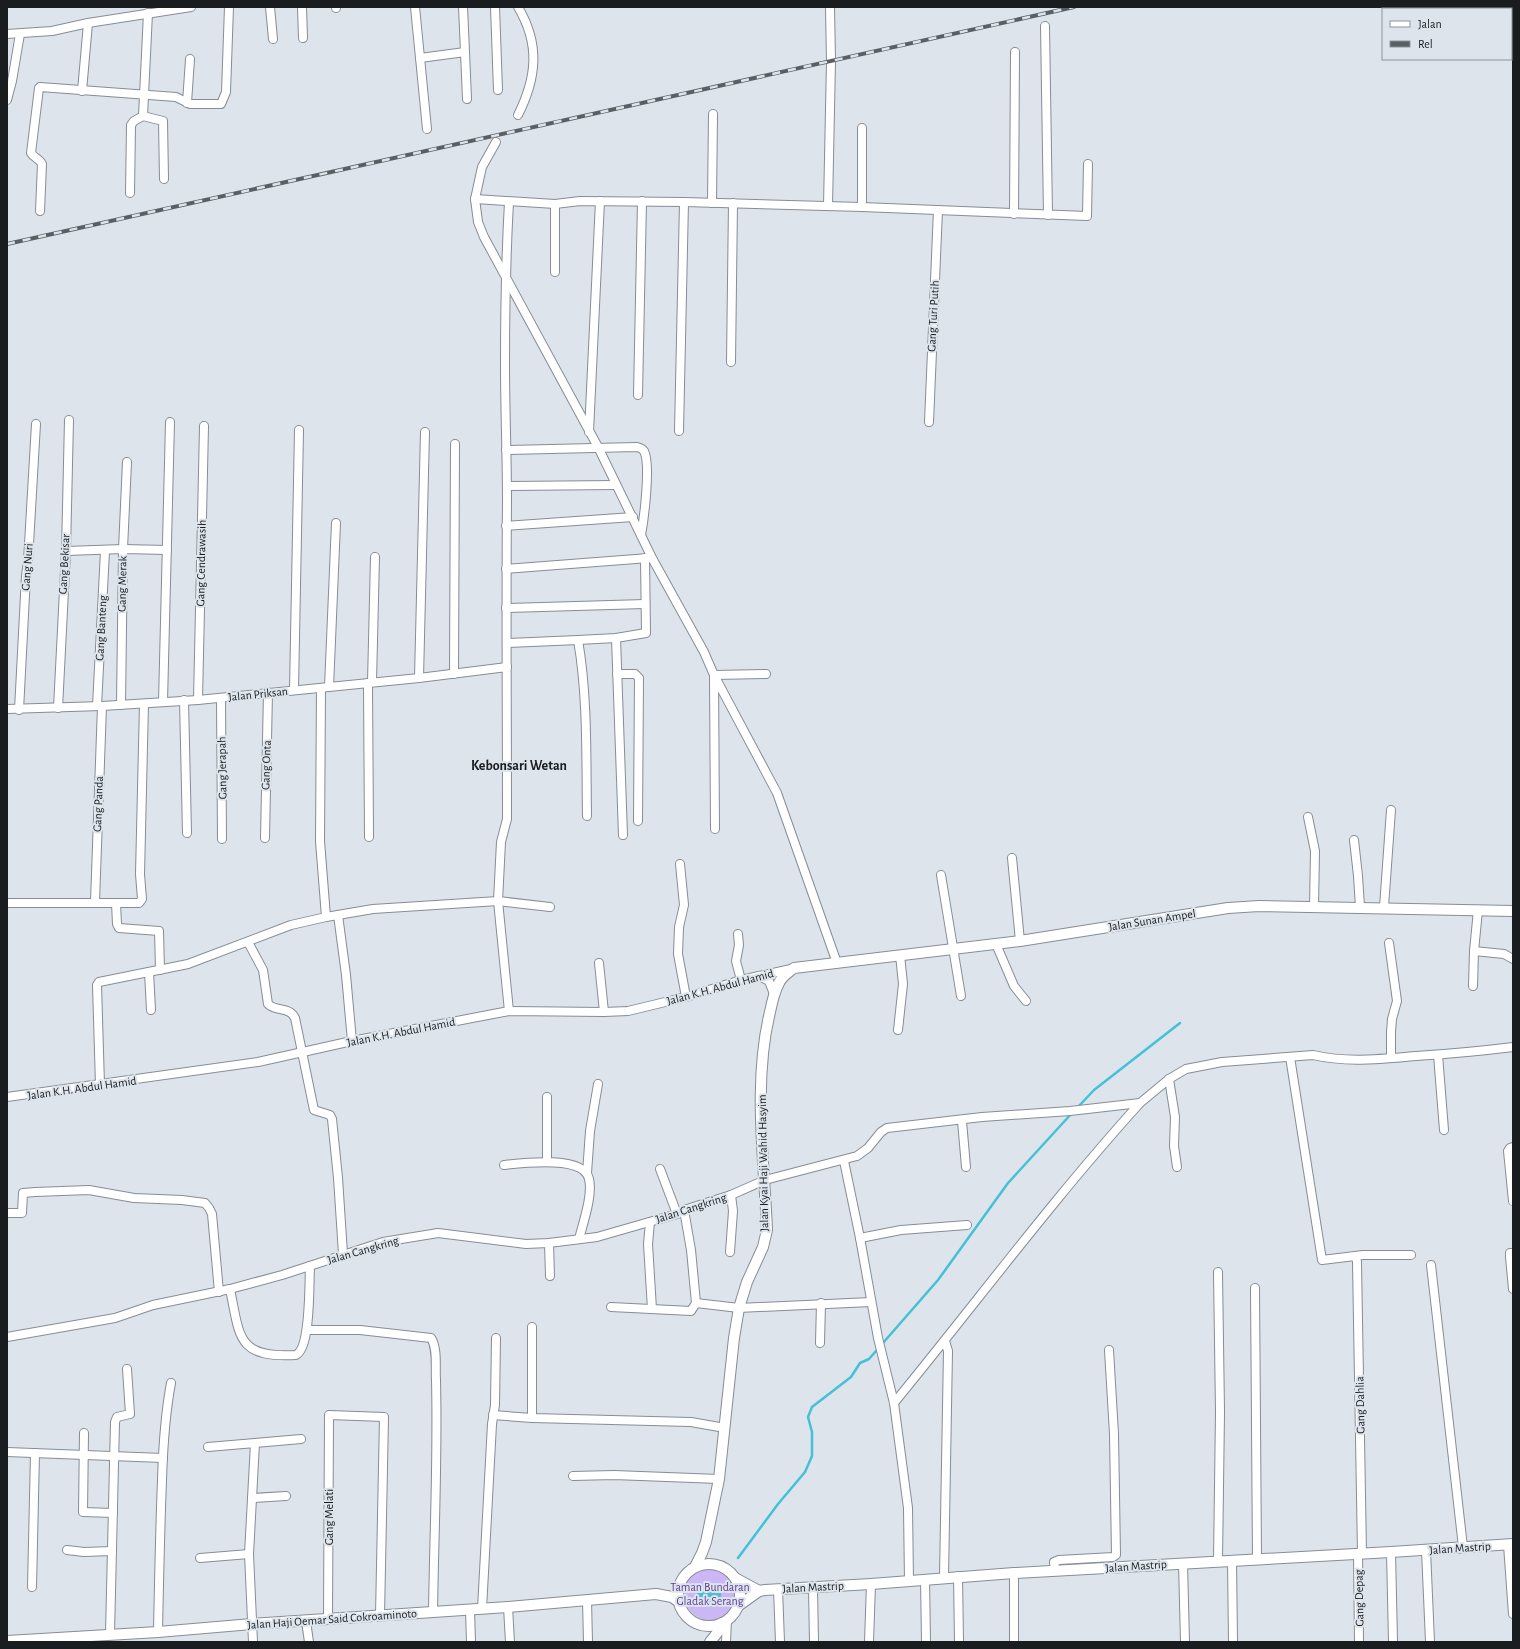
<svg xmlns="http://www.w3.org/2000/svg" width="1520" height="1649" font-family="'Alegreya Sans',sans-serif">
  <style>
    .green { fill: #cbb6f6 }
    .water { fill: #44c1d5 }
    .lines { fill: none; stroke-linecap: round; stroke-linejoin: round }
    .stream { stroke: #44c1d5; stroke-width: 2.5 }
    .minor-casing { stroke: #878d95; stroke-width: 10 }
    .major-casing { stroke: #878d95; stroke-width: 12 }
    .minor { stroke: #fff; stroke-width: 8 }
    .major { stroke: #fff; stroke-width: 10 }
    .rail-casing { stroke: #5a5f63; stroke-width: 4 }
    .rail { stroke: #dde4ec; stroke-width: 2.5; stroke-dasharray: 8; stroke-linecap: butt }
    .labels { text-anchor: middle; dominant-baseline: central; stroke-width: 4; stroke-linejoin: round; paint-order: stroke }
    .street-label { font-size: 12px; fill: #1a1d20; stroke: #dde4ec }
    .park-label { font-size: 12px; fill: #623e97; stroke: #dde4ec }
    .quarter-label { font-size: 14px; font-weight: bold; fill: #1a1d20; stroke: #dde4ec }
  </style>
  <rect width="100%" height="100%" fill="#dde4ec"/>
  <circle class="green" cx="710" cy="1594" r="26"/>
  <circle class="water" cx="709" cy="1595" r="12"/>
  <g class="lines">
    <g class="stream">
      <path d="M1077 1108 1094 1090 1180 1023"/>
      <path d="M738 1558 778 1504 805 1472 812 1456V1432L808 1417 812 1407 851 1377 860 1363 869 1359 938 1280 1008 1183 1072 1113"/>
    </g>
    <g class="minor-casing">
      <g id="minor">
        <path d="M270 7 273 39"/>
        <path d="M302 7 303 38"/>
        <path d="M415 7 427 129"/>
        <path d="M495 7 498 90"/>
        <path d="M336 8V7"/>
        <path d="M1045 26 1048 215"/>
        <path d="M7 34 52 31 88 23 191 7"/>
        <path d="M465 52 467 99"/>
        <path d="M420 58 465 52 463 7"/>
        <path d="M82 91 88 23"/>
        <path d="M7 100 12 81 20 34"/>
        <path d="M187 103 190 59"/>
        <path d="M518 115C537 77 540 44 518 7"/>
        <path d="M143 116 148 13"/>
        <path d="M496 142 482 167 475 199 478 222 484 237 598 447 652 558 704 652 714 675 777 793 837 963"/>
        <path d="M130 193 131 125 134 121 143 116 163 121 164 179"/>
        <path d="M475 199 555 204 580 201 684 202 862 207 1087 216 1088 164"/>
        <path d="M712 203 713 114"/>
        <path d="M828 206 831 61 830 7"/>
        <path d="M862 207V128"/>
        <path d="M40 211 42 164C40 159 34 158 31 153L39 88 40 87 176 97 190 104H221L226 92 229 7"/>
        <path d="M1014 214 1015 52"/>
        <path d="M555 272V204"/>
        <path d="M731 362 733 203"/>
        <path d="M638 395 642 201"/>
        <path d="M929 422 938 210"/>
        <path d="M679 431 684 202"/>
        <path d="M589 432 600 201"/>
        <path d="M506 450 637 447C640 448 642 448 644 451 651 464 644 519 641 535"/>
        <path d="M507 486 616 485"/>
        <path d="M506 526 633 517"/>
        <path d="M66 551 123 549 167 550"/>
        <path d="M506 569 649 558"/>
        <path d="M506 608 645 604"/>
        <path d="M616 638 623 835"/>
        <path d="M578 640C588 698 586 758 587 816"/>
        <path d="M507 643 578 640 616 638 646 633 645 558"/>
        <path d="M454 674 455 444"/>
        <path d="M617 674H635L639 678 638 821"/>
        <path d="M419 678 425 432"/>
        <path d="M372 682 375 557"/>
        <path d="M368 683 369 837"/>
        <path d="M329 687 336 523"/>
        <path d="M321 688 320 841 326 917"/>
        <path d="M294 690 299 430"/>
        <path d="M221 698 222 839"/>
        <path d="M184 700 187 833"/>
        <path d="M198 700 204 426"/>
        <path d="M163 702 170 422"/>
        <path d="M121 705 123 549 127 462"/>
        <path d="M97 706 105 551"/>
        <path d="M58 708 66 551 69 420"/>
        <path d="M7 709 102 706 198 700 419 678 507 667"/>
        <path d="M19 710 26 576 28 561 36 424"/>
        <path d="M1308 817 1315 851 1314 907"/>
        <path d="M715 829 714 675 766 674"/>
        <path d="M265 838 268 692"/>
        <path d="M1354 840 1358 876 1360 907"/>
        <path d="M1012 858 1020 941"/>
        <path d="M680 864 684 905 679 927 678 954 686 997"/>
        <path d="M941 875 961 996"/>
        <path d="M95 902 102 706"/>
        <path d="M7 903H116L117 924 119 928 159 931 160 970"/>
        <path d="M116 903H139L142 899 140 874 144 704"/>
        <path d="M1384 907 1391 810"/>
        <path d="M1478 910 1474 951 1504 954 1513 959"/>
        <path d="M338 915 346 975 352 1041"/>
        <path d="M738 934 739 945 736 961 741 980"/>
        <path d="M248 942 263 970 268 1004C276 1012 289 1006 295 1018L314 1110 330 1115 332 1119 338 1178 343 1254"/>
        <path d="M1389 943 1397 1001 1392 1019 1391 1032V1058"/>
        <path d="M996 944 1014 986 1026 1001"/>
        <path d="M599 963 604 1012"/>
        <path d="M149 972 151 1010"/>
        <path d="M759 976 769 981 774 994"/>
        <path d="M1473 986 1474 951"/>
        <path d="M509 1011 498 901 501 842 507 819C507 714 506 608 507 503 507 456 505 410 505 363 505 310 506 256 509 202"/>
        <path d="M898 1030 903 984 900 955"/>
        <path d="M1438 1055 1444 1130"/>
        <path d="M1290 1057 1322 1260 1363 1255H1411"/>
        <path d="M1169 1079 1175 1117 1174 1146 1177 1167"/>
        <path d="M100 1085 97 985 99 982 188 964 291 925 326 917 373 909 498 901 550 907"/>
        <path d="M7 1097 258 1062 352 1041 509 1011 604 1012 628 1011 686 997 741 980 791 969"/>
        <path d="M962 1121 966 1167"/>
        <path d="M1513 1147 1510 1148 1508 1151 1513 1201"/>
        <path d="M547 1161V1097"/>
        <path d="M844 1161 860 1238 878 1338 894 1403 908 1508 909 1581"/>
        <path d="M504 1165C522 1163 584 1155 589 1179 593 1195 583 1223 579 1239"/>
        <path d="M660 1169 677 1214"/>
        <path d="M587 1173 590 1131 598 1084"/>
        <path d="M684 1210 691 1250 696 1303 739 1308 871 1302"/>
        <path d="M7 1213H22L23 1193 35 1192 89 1190 134 1198 182 1200 205 1203 209 1208 212 1214 219 1292"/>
        <path d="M650 1222 648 1244 652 1309"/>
        <path d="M860 1238 901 1230 967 1225"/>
        <path d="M549 1243 550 1276"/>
        <path d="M730 1252 733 1211 731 1195"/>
        <path d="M1513 1253H1510V1257L1513 1289"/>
        <path d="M1356 1257 1357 1262 1362 1554"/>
        <path d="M1431 1265 1463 1547"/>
        <path d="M1255 1288 1257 1558"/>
        <path d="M230 1289C240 1338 237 1358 296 1355 311 1348 309 1283 310 1266"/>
        <path d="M611 1307 691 1311 696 1303"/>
        <path d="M307 1330H360L431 1338C438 1349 435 1368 436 1380 438 1458 434 1535 433 1613"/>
        <path d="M7 1337 115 1318 153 1305 230 1289 282 1275 383 1242 438 1233 526 1244 549 1243 597 1237 677 1214 684 1210 731 1195 765 1180 857 1156 868 1148 881 1132 887 1128 982 1117 1070 1111 1140 1103 1169 1079 1186 1069 1222 1062 1313 1055C1347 1063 1381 1059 1416 1056 1448 1054 1481 1051 1513 1047"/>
        <path d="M820 1343 821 1303"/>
        <path d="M894 1403C976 1303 1053 1199 1140 1103"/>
        <path d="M493 1415 532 1418 691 1422 725 1428"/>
        <path d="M532 1418V1327"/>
        <path d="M84 1433 83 1512 113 1513"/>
        <path d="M255 1443 301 1439"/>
        <path d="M208 1447 255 1443 249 1554 253 1642"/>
        <path d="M7 1452 163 1458"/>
        <path d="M573 1476 614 1475 719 1479"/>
        <path d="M252 1498 286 1496"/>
        <path d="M1508 1545 1513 1614"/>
        <path d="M67 1550 84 1552 112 1551"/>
        <path d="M1426 1550 1430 1642"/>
        <path d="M1391 1552 1393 1642"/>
        <path d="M1358 1554 1359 1642"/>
        <path d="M200 1558 249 1554"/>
        <path d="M1232 1560 1233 1642"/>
        <path d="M1218 1561 1220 1412 1218 1272"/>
        <path d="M1183 1563 1185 1642"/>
        <path d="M1055 1571 1054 1562 1059 1560 1113 1557 1116 1555 1114 1434 1109 1350"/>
        <path d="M1014 1573V1642"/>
        <path d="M958 1576 959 1642"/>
        <path d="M944 1577 948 1351 945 1341"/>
        <path d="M925 1579 926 1642"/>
        <path d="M32 1587 35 1453"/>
        <path d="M813 1588 814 1642"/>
        <path d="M778 1589 780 1642"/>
        <path d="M587 1600 588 1642"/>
        <path d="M508 1607 510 1642"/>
        <path d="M482 1609 492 1424 495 1405 496 1338"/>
        <path d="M470 1610 471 1642"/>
        <path d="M328 1620 329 1415 384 1417 380 1616"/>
        <path d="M306 1621 309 1642"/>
        <path d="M158 1632C159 1581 160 1530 162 1480 163 1447 165 1415 171 1383"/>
        <path d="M110 1634 115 1422 117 1417 130 1414 127 1369"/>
        <path d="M726 1642 727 1620"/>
        <path d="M869 1642 871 1584"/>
      </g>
    </g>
    <g class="major-casing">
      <g id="major">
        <circle cx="709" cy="1595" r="31"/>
        <path d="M695 1567 702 1553 706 1542 719 1479 734 1338 739 1308 747 1282 763 1247 767 1230C764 1159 753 1081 770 1012 772 1002 774 992 779 983 782 976 788 973 794 968L1020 941 1228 908 1259 906 1513 911"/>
        <path d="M735 1578 759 1591"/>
        <path d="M738 1606 759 1591 765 1590 871 1584 1014 1573 1391 1552 1513 1544"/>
        <path d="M7 1641 158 1632 252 1624 508 1607 656 1594 672 1597 679 1602"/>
        <path d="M710 1642 721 1628 722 1623"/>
      </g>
    </g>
    <use href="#minor" class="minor"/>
    <use href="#major" class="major"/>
    <g class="rail-casing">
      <path id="rail" d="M7 244 1074 7"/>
    </g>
    <use href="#rail" class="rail"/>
  </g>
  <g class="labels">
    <g class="street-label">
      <text transform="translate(933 316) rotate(-87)">Gang Turi Putih</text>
      <text transform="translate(201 563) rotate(-89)">Gang Cendrawasih</text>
      <text transform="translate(64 564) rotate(-87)">Gang Bekisar</text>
      <text transform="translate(27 567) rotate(-86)">Gang Nuri</text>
      <text transform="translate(122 584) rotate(-89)">Gang Merak</text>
      <text transform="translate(101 628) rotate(-87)">Gang Banteng</text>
      <text transform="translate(258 694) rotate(-6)">Jalan Priksan</text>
      <text transform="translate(266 765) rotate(-88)">Gang Onta</text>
      <text transform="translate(222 768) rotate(-91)">Gang Jerapah</text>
      <text transform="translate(98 804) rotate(-88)">Gang Panda</text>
      <text transform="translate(1152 920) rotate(-9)">Jalan Sunan Ampel</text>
      <text transform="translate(720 987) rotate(-15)">Jalan K.H. Abdul Hamid</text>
      <text transform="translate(401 1032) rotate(-11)">Jalan K.H. Abdul Hamid</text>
      <text transform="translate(82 1088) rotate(-8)">Jalan K.H. Abdul Hamid</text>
      <text transform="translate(763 1163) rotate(-91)">Jalan Kyai Haji Wahid Hasyim</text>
      <text transform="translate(691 1208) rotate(-18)">Jalan Cangkring</text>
      <text transform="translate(363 1250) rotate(-16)">Jalan Cangkring</text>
      <text transform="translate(1360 1405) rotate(-91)">Gang Dahlia</text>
      <text transform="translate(329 1517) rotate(-90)">Gang Melati</text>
      <text transform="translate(1460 1548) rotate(-4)">Jalan Mastrip</text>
      <text transform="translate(1136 1566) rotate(-4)">Jalan Mastrip</text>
      <text transform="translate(813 1587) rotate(-3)">Jalan Mastrip</text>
      <text transform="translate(1359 1598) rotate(-91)">Gang Depag</text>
      <text transform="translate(332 1619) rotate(-4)">Jalan Haji Oemar Said Cokroaminoto</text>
    </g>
    <g class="park-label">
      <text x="710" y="1587">Taman Bundaran<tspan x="710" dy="14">Gladak Serang</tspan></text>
    </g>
    <g class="quarter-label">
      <text x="519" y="766">Kebonsari Wetan</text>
    </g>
  </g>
  <rect width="1520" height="1649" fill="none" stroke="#1a1d20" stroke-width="16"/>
  <rect x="1382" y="8" width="130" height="52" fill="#dde4ec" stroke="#8f949a"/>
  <rect x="1390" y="21" width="20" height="6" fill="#ffffff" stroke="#8f949a"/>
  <text x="1418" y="28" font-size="12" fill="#1a1d20">Jalan</text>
  <rect x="1390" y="41" width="20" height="6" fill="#5a5f63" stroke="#8f949a"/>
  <text x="1418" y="48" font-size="12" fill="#1a1d20">Rel</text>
</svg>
